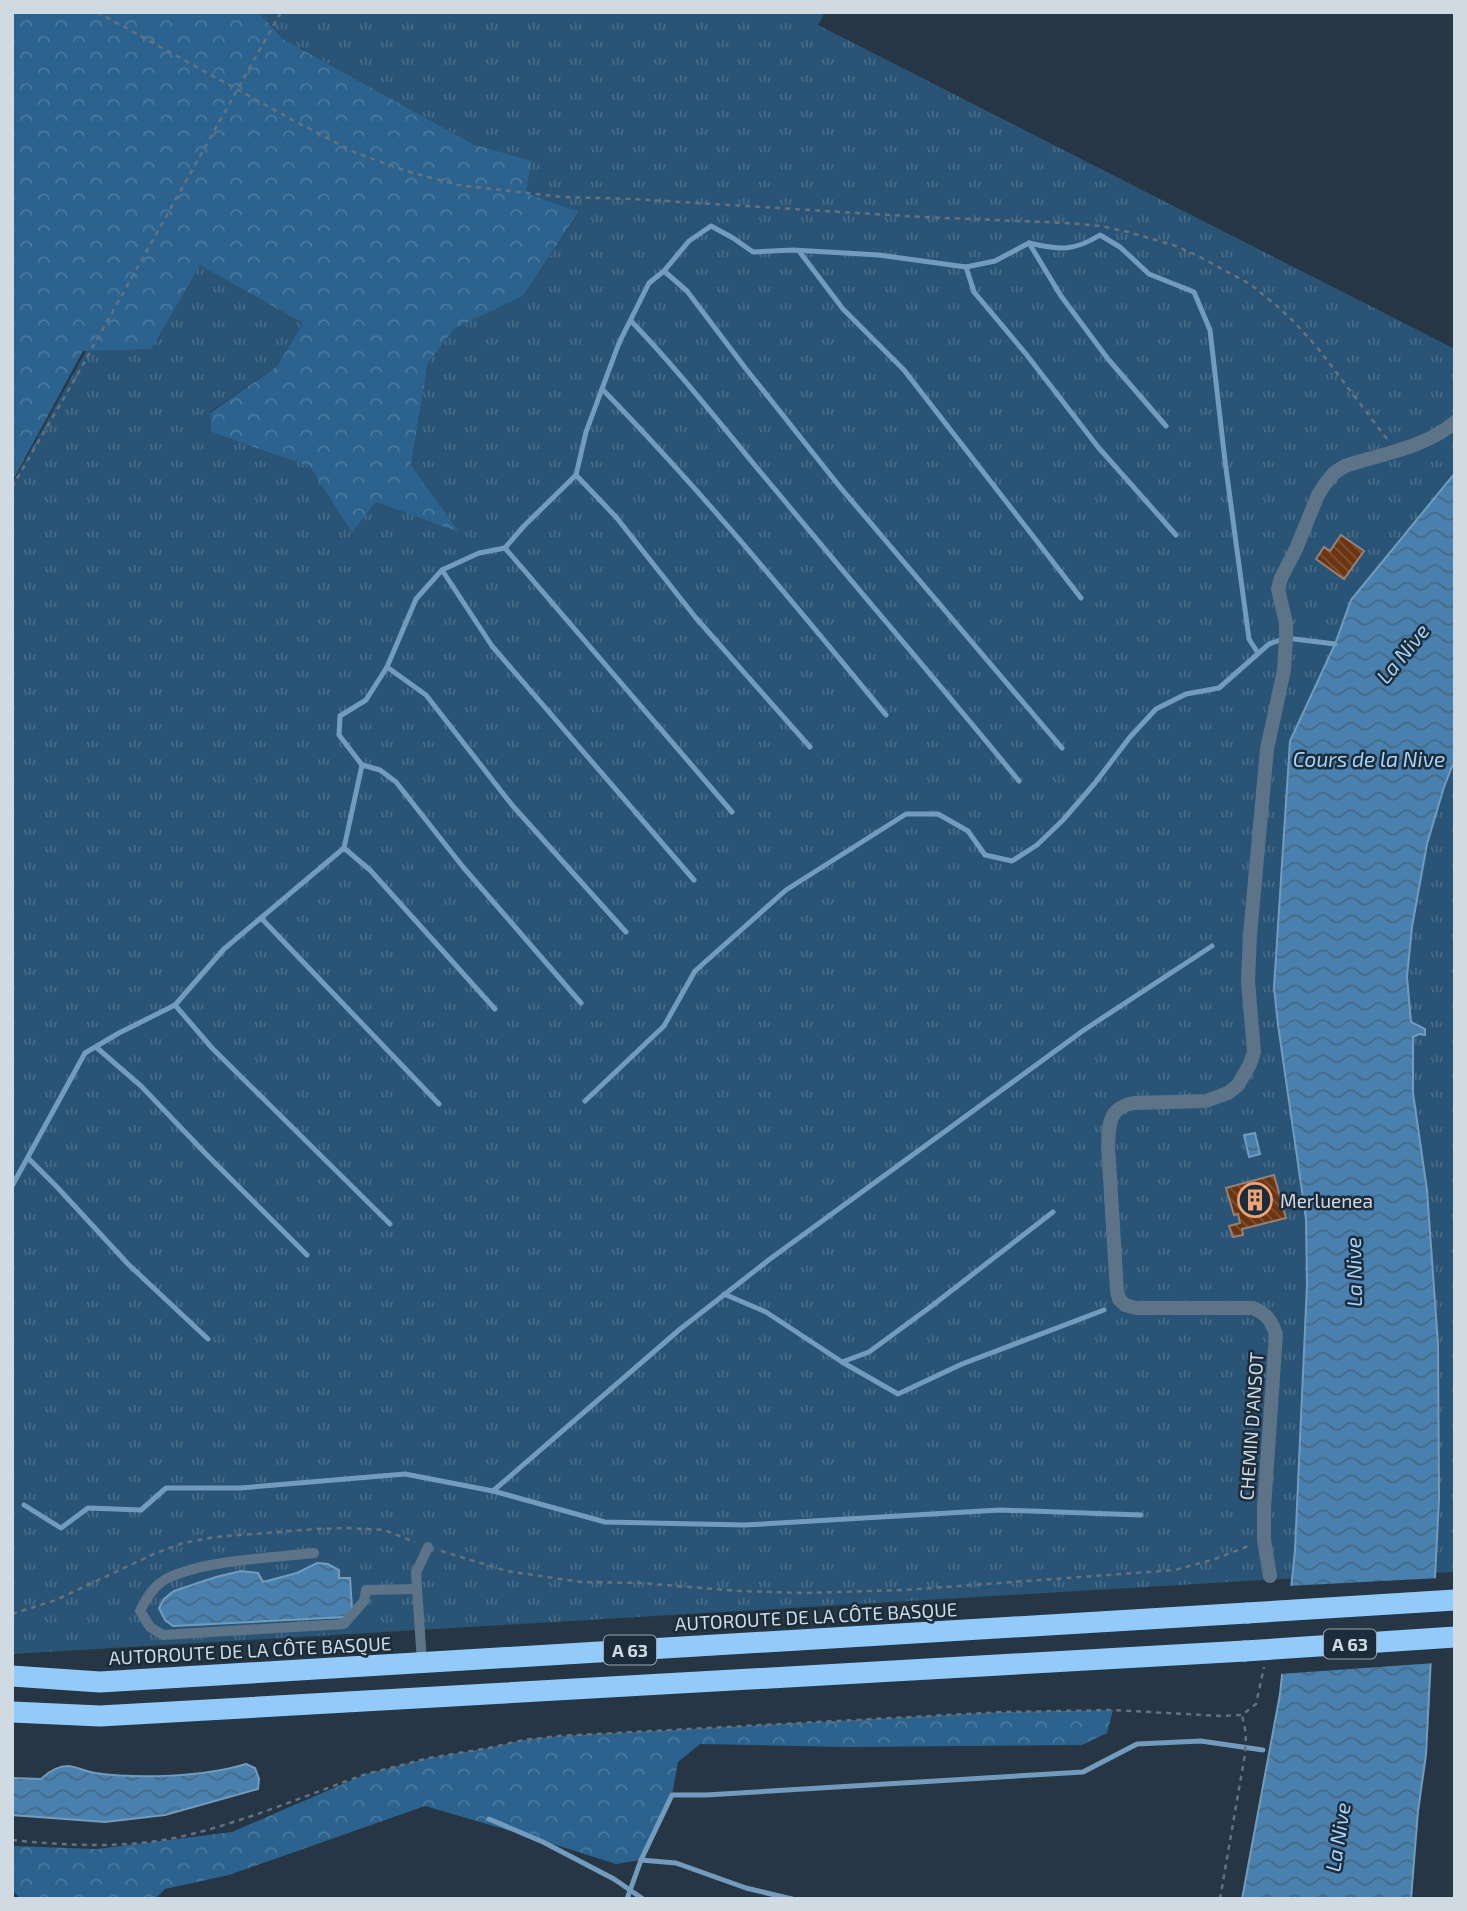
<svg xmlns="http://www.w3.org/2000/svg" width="1467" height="1911" font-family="'Exo 2',sans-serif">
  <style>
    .grass { fill: url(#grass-tufts) }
    .forest { fill: url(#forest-crowns) }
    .water { fill: url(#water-waves); stroke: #729bbd; stroke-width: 2 }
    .pier { fill: #263644 }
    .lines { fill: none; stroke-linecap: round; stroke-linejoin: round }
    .stream { stroke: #729bbd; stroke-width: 5 }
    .building { fill: url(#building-back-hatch); stroke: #978074; stroke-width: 2 }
    .path { stroke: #64717e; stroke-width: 2.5; stroke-dasharray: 5 5; stroke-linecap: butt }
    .lane { stroke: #5d7488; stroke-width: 10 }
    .street { stroke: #5d7488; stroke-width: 14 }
    .highway { stroke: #92cbfb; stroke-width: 21 }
    .highway-bridge { stroke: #92cbfb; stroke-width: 21 }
    .labels { text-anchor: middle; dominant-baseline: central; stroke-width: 5; stroke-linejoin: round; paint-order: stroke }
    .shield { fill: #1c2c3a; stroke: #9aa6b0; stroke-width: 2 }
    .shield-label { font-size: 18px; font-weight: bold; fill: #d0dae3 }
    .poi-label { font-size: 19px; fill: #d0dae3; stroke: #1c2c3a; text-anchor: start }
    .street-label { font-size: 19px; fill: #d0dae3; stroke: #1c2c3a }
    .water-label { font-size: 21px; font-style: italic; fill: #a6d3fa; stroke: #1c2c3a }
  </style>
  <defs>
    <pattern id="grass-tufts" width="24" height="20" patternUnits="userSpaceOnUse" patternTransform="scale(1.75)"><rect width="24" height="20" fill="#2a5475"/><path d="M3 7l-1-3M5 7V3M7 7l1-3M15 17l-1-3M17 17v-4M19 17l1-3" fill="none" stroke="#486c88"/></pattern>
    <pattern id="forest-crowns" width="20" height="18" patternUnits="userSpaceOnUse" patternTransform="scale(1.75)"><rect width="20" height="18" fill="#2c638e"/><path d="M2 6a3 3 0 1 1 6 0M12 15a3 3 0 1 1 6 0" fill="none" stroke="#4a799e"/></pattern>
    <pattern id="water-waves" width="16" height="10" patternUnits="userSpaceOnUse" patternTransform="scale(1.75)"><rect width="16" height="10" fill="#4980ad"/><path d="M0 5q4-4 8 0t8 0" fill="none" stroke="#456a88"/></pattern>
    <pattern id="building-back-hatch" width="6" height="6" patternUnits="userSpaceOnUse" patternTransform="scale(1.75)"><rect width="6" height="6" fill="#6c3512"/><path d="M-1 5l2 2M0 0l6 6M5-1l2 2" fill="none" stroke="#805234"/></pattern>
  </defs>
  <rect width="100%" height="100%" fill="#263644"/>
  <path class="grass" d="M258 12H825L818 25 1455 349V1572L1299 1578 12 1654V484L151 234 303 323 277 366 210 412 211 432 310 467 352 533 376 502 458 531 411 465 428 363 454 329 523 296 579 213 526 193 530 161 473 144 283 39Z"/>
  <g class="forest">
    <path d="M12 12H258L283 39 473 144 531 161 526 193 579 212 523 296 454 329 428 363 411 465 459 532 376 502 352 533 310 467 211 432 210 413 277 366 303 323 200 265 151 349 83 351 12 482Z"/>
    <path d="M1113 1710 1107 1733 1082 1745 847 1747 700 1744 678 1762 672 1795 641 1860 616 1864 531 1837 425 1806 229 1875 165 1889 155 1899H21L12 1890V1846L97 1849 232 1832 366 1774 429 1758 489 1748 523 1740 559 1736 1003 1712Z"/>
  </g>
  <g class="water">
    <path d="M1455 473V759L1444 787 1427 844 1412 927 1407 977 1411 1022 1425 1029V1035L1419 1034 1413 1037V1093L1427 1190 1438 1344 1439 1499 1426 1755 1418 1811 1411 1899H1242L1280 1694 1295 1550 1307 1285 1306 1219 1278 1025 1274 987 1290 741 1335 644 1351 600Z"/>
    <path d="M1255 1133 1260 1154 1249 1157 1244 1135Z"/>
    <path d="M317 1563 328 1564 339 1570V1578H350L352 1608 346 1617 173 1626 165 1620 159 1608 164 1599 174 1591 216 1577 241 1571 258 1573 263 1582 297 1573Z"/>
    <path d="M246 1764 255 1768 259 1779 258 1789 165 1815 105 1822 12 1815V1778L41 1779C48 1772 57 1766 69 1766 78 1767 86 1772 95 1773 138 1779 204 1777 246 1764Z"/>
  </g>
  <path class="pier" d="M1440 1578 1435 1663 1279 1674 1288 1586Z"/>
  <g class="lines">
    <g class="stream">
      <path d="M1029 243 1061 296 1108 359 1166 426"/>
      <path d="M799 251 843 309 904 370 1081 598"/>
      <path d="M966 267 974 292 1026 354 1098 447 1176 535"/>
      <path d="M664 271 687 291 746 369 840 487 1062 748"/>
      <path d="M631 321C685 377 732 439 783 499 861 593 941 686 1019 781"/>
      <path d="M602 389C703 492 794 604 886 715"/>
      <path d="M576 475 616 517 696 618 810 747"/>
      <path d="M505 548 732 812"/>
      <path d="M442 570 492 646 694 880"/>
      <path d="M387 667 426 695 512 805 626 932"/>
      <path d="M362 765 380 770 396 782 463 867 581 1003"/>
      <path d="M344 848 370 870 495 1009"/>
      <path d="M261 918 439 1104"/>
      <path d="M175 1005 212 1048 390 1224"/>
      <path d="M96 1047 141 1086 206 1154 307 1255"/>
      <path d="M585 1101 664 1026 695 971 786 890 906 814H938L968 831 985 855 1012 861 1037 845 1063 820 1095 783 1130 737 1156 709 1186 694 1219 688 1269 644 1286 638 1335 644"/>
      <path d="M28 1158 57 1187 128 1264 208 1339"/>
      <path d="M12 1186 85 1053 119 1033 175 1005 224 949 344 848 362 765 339 735 340 716 366 700 387 667 416 599 442 570 479 553 505 548 523 527 576 475 586 432 619 343 649 283 664 271 689 241 711 226 733 238 753 252 793 250 879 255 966 267 995 261 1029 243C1059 250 1073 252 1100 235L1120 247 1149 274 1194 292 1210 330 1225 461 1249 639 1258 653"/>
      <path d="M724 1294 766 1312 842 1362 869 1352 933 1305 1053 1212"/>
      <path d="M842 1362 898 1394 962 1364 1104 1310"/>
      <path d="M493 1491 679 1330 770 1259 1084 1030 1212 946"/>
      <path d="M24 1505 61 1528 88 1508 141 1510 166 1488H240L405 1474 493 1491 605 1522 745 1525 1000 1510 1141 1515"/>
      <path d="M489 1819 543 1842 614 1879 643 1899"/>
      <path d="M641 1860 676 1863 746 1888 792 1899"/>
      <path d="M627 1899 641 1860 672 1795H706L1083 1772 1137 1744 1201 1741 1263 1750"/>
    </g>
  </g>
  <g class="building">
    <path d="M1341 535 1364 551 1344 579 1316 559 1324 547 1330 551Z"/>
    <path d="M1274 1175 1286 1218 1242 1229 1243 1235 1233 1237 1229 1226 1240 1223 1238 1214 1234 1215 1226 1188Z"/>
  </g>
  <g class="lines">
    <g class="path">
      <path d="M97 12 289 118 354 152 406 171 458 185 562 197 633 199 922 217 1067 223 1101 226 1128 232 1176 246 1200 257 1250 284 1277 306 1294 322 1317 347 1387 439"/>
      <path d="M12 487 72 384 281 12"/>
      <path d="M441 1551 507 1571 580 1582 640 1583 739 1591 803 1593 905 1590 1175 1570 1215 1559 1251 1545"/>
      <path d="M12 1614 56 1600 156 1553 183 1543 215 1537 315 1529 349 1528 384 1530 415 1542"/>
      <path d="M12 1840C70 1846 131 1849 188 1835 249 1820 307 1795 366 1774L429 1758 489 1748 523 1740 559 1736 1003 1712 1113 1710 1221 1716 1242 1715 1256 1704 1264 1667"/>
      <path d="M1220 1899 1245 1754 1246 1734 1242 1715"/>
    </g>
    <g class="lane">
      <path d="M314 1553C271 1558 206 1560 168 1578 154 1585 147 1597 140 1611L150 1627 163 1635 344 1624 364 1601 366 1590 417 1589"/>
      <path d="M422 1663 416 1573 428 1547"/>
    </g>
    <path class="street" d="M1270 1576 1264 1540V1508L1276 1334C1271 1320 1267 1314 1253 1308H1136L1125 1305 1119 1299 1117 1291 1108 1146C1109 1124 1108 1108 1134 1103L1206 1101 1228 1093 1238 1085 1250 1064 1254 1052 1248 981 1250 935 1267 749 1284 670 1286 638V623L1278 589 1281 578 1296 549 1318 495 1325 484 1334 473 1345 466C1381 454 1425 448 1455 422"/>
    <g class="highway">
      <path d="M12 1676 100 1682 1247 1613"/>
      <path d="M12 1712 100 1716 1245 1651"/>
    </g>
    <g class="highway-bridge">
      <path d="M1247 1613 1455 1600"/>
      <path d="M1245 1651 1455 1637"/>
    </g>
  </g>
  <defs>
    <g id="building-ring" transform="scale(1.75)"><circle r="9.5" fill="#1c2c3a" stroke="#efa378" stroke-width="1.5"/><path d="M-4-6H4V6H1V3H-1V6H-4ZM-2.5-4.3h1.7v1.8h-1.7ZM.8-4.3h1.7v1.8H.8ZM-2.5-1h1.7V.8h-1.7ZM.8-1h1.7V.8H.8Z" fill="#efa378"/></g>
  </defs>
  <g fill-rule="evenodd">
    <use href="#building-ring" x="1255" y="1200"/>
  </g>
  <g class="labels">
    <g class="shield">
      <rect x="1324" y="1629.5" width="52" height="29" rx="5"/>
      <rect x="604" y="1635.5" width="52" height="29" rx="5"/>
    </g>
    <g class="shield-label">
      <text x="1350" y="1644">A 63</text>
      <text x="630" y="1650">A 63</text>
    </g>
    <g class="poi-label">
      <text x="1280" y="1200">Merluenea</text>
    </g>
    <g class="street-label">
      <text transform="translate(1251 1426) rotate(-86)">CHEMIN D'ANSOT</text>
      <text transform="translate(816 1616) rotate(-3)">AUTOROUTE DE LA CÔTE BASQUE</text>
      <text transform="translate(250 1650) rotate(-3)">AUTOROUTE DE LA CÔTE BASQUE</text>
    </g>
    <g class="water-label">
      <text transform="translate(1402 653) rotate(-51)">La Nive</text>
      <text x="1369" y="758">Cours de la Nive</text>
      <text transform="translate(1353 1272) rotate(-91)">La Nive</text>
      <text transform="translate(1337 1837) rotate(-81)">La Nive</text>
    </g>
  </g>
  <rect width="1467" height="1911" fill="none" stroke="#d0dae3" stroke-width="28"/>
</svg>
